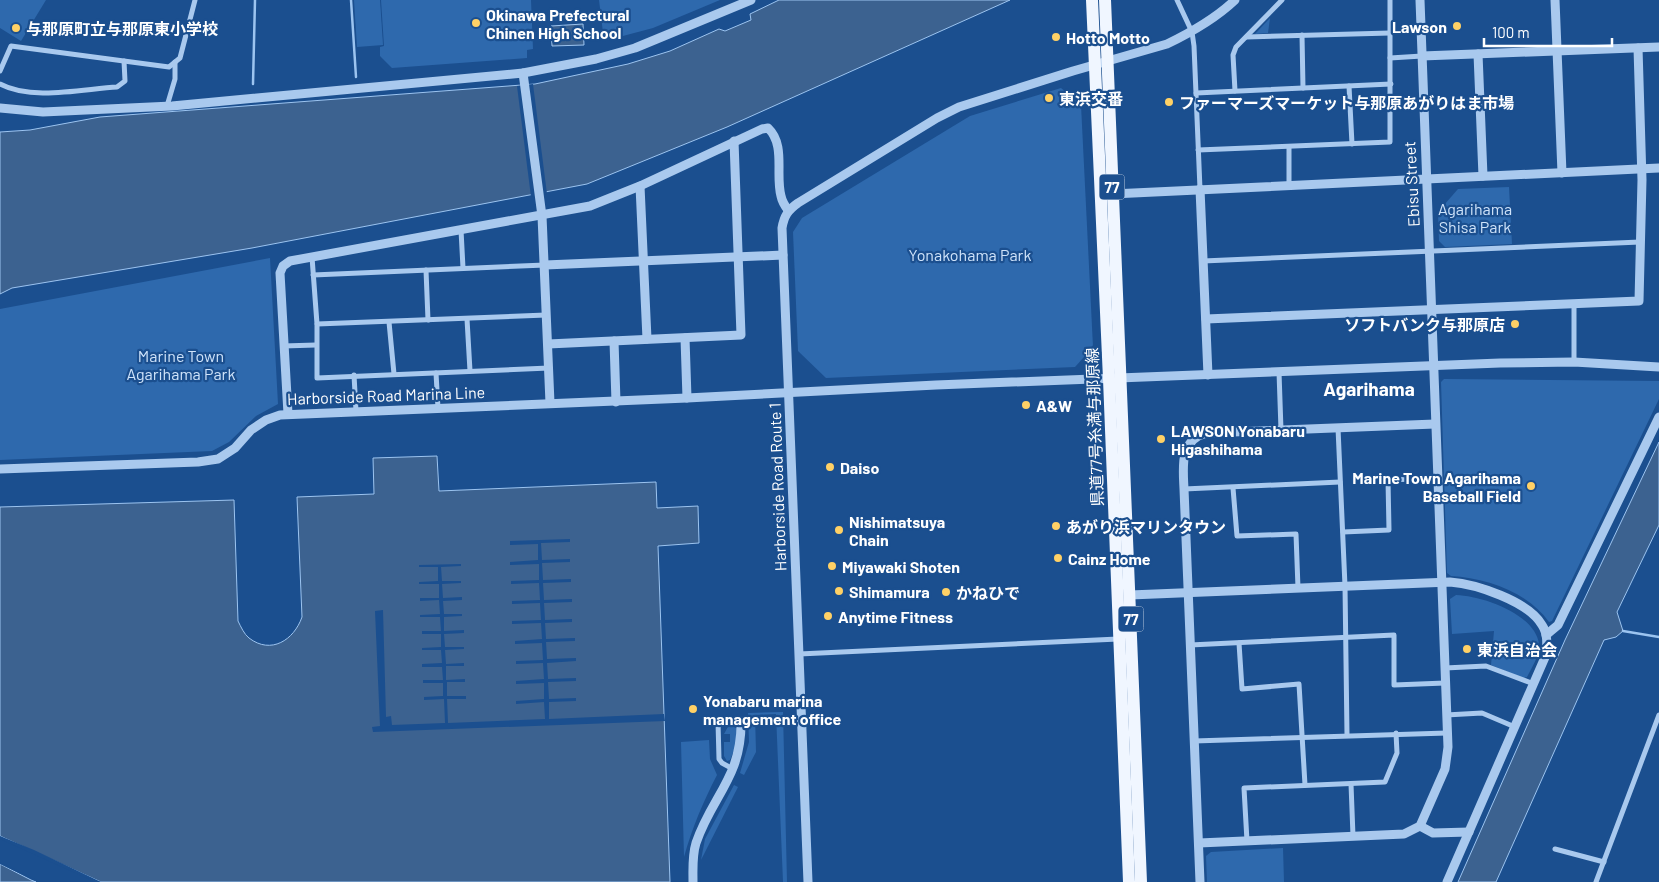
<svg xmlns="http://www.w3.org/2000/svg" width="1659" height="882" font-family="Barlow,'Noto Sans JP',sans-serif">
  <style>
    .green { fill: #2e69ad }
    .water { fill: #3c6290; stroke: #9cc4f0 }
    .pier { fill: #1b4f8f }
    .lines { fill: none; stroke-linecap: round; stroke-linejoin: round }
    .stream { stroke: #9cc4f0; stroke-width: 2.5 }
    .minor { stroke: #a9c9ee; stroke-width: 5 }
    .tertiary { stroke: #a9c9ee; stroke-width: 9 }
    .primary { stroke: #f0f6ff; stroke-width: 12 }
    .poi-dot { fill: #ffd166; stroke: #1b4f8f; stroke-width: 2 }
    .labels { text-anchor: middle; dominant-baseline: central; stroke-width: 4.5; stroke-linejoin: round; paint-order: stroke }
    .shield { fill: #1b4f8f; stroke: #bbcadd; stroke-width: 1 }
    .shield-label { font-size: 15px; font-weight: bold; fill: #fff }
    .poi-label { font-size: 16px; font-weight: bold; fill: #fff; stroke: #1b4f8f; text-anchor: start }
    .street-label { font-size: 16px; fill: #fff; stroke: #1b4f8f }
    .park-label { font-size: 16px; fill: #cfe3fa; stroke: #1b4f8f }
    .quarter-label { font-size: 19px; font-weight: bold; fill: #fff; stroke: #1b4f8f }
  </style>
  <rect width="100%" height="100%" fill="#1b4f8f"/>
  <g class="green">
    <path d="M0 0H46L21 41 0 28Z"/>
    <path d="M354 0H380L383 45 357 47Z"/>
    <path d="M381 0H531L533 49 527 50V58L392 68 380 56V47L384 46Z"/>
    <path d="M599 0H720L653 28 604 41Z"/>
    <path d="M1270 18 1268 33 1255 34Z"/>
    <path d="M1061 88 1081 105 1093 347 1075 367 826 378 798 351 793 232 802 218 970 116Z"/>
    <path d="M1509 187 1512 244 1445 247 1439 241 1438 212 1458 189Z"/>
    <path d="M270 258 278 404 256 416 229 442 212 451 0 460V309Z"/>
    <path d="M1444 379 1659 381V399L1552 621 1549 622C1528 592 1486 578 1451 576L1447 573 1441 382Z"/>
    <path d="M1456 595C1483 596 1535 614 1539 644 1540 655 1532 667 1527 677L1523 678 1491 665 1494 631 1452 634 1450 599Z"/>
    <path d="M783 712 787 882H783L776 714 755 715 756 752 744 775 740 773 749 742 748 713Z"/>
    <path d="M729 725 736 728 737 743 730 760 727 761 724 756V742H730V734H724Z"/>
    <path d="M709 740 710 759 717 775C703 802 692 828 684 857L681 742Z"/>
    <path d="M734 785 738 787 701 860 705 839Z"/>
    <path d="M1283 848 1284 882H1207L1206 856 1211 852Z"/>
  </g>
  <g class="water">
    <path d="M779 0H1010L727 127 587 184 252 248 12 288 0 294V132L30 130 100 117 535 84 628 64 670 51 719 29 725 31 751 20 750 14Z"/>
    <path d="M583 24 584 45 552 46 551 26Z"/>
    <path d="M1659 442V525L1617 612 1623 631 1616 637 1604 640 1496 882H1458L1565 640Z"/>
    <path d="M437 456 439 491 656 482 657 508 698 506 699 543 658 546 670 882H101L0 836V507L234 500 238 621C241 627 244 634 249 638 271 655 294 640 302 617L297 497 374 494 373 458Z"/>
    <path d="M0 864 31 880 36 882H0Z"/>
  </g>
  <g class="pier">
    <path d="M533 84 547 194 531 197 517 86Z"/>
    <path d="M570 539V542L541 543 542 560 570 559V562L542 563 543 580 571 579V582L543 583 544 600 572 599V602L544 603 545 620 572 619V622L545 623 546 639 575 638V641L546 642 547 659 576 658V661L547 663 548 679 576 678V681L548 682 549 699 576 698V701L549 702V719L664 714 665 721 373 732 372 727 380 726 375 611 383 610 386 717 391 716 392 725 445 723 444 699 424 700V697L443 696V683H423V680H443L442 667H422V664L442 663 441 650H422V648L441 647V634H422V631H441L440 617H420V615L440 614 439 600 420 601V598H439V584H419V582L438 581V567H419V565L461 564V566L441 567 442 581H461V583L442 584 443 598 462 597V600L443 601 444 614H462V616L444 617V631L464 630V633L444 634 445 647H464V649L445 650 446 664 464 663V666H446V680L465 679V682H447V696H466V699H447L448 723 545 719 544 702 516 704V701L544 699V683L516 684V681L544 679 543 663 516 664V661L543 660 542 643 515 644V641L542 639 541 623 512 624V621L541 620 540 603 512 604V601L540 600 539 583 511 584V581L539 580V564L510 565V562L538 560V544L510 545V541Z"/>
    <path d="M0 836 34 850 101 882H95L0 839Z"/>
    <path d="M0 862 37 880 38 882 0 864Z"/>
  </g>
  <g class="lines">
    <g class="stream">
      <path d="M351 0 356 77"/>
      <path d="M253 84 255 0"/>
      <path d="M1623 631 1659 637"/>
    </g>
    <g class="minor">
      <path d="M1177 0 1192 32 1194 46 1200 189"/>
      <path d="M1302 35 1303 88"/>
      <path d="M1246 37 1390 33"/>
      <path d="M1390 58 1422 56"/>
      <path d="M0 71 11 46 169 67 180 58 195 0"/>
      <path d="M0 84C31 101 83 89 117 87L125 81 124 61"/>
      <path d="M1349 86 1352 144"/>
      <path d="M1235 91 1233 55 1236 47 1282 0"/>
      <path d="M1196 93 1391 84"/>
      <path d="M167 106 175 79V62"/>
      <path d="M1289 147V184"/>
      <path d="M1198 150 1390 142V0"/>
      <path d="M461 230 463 268"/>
      <path d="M312 257 317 324V378L549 368"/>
      <path d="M1203 261 1640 242"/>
      <path d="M426 270 428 320"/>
      <path d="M313 275 545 265"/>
      <path d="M1574 303V362"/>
      <path d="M467 319 470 371"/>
      <path d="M389 322 394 374"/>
      <path d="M317 324 546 315"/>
      <path d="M283 346 316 345"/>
      <path d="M1279 372 1281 430"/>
      <path d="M436 373 438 408"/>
      <path d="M354 375 356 411"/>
      <path d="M1338 428 1345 586 1347 735"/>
      <path d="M1233 488 1237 536 1296 534 1298 588"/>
      <path d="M1184 489 1340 482"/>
      <path d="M1343 532 1389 530 1388 480 1438 478"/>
      <path d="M1239 643 1242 689 1299 684 1305 785"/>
      <path d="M1190 645 1394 635V685L1445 683"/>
      <path d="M799 654 1118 639"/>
      <path d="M1445 668 1486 666 1534 684"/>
      <path d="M1446 715 1482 713 1515 727"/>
      <path d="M1194 741 1447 733"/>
      <path d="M733 769 722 763 719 759 718 722 741 721"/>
      <path d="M1351 784 1353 836"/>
      <path d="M1247 841 1244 788 1385 782 1397 753 1396 733"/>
      <path d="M1555 849 1604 862"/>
      <path d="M1596 882 1659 715"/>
    </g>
    <g class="tertiary">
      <path d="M1555 0 1562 173"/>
      <path d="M1478 54 1483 176"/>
      <path d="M1422 56 1659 47"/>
      <path d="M523 73 542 216 550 403"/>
      <path d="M0 108 43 112 172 106 523 73 596 59 635 48 751 0"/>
      <path d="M640 186 647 339"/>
      <path d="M1200 189 1208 375"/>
      <path d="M1112 194 1659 168"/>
      <path d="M545 265 783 255"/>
      <path d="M1206 319 1639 301 1642 180 1638 48"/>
      <path d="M685 338 687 398"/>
      <path d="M614 341 616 402"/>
      <path d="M548 344 741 335 734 141"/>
      <path d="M288 414 280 273 283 266 290 261 590 206 640 186 762 129 768 128C786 145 775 174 781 196 782 201 785 206 788 210"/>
      <path d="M0 469 198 462 218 459 235 448 251 430 266 420 280 415 687 398 936 385 1500 363 1574 362 1659 367"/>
      <path d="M1130 595 1450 582C1476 584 1528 601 1542 625 1548 634 1547 644 1546 655L1447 882"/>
      <path d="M1546 635 1558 625 1659 417"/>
      <path d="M1420 826 1433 833 1469 832"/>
      <path d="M1199 843 1404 834 1420 826 1445 769 1448 747 1420 0"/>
      <path d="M693 882C693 869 692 856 696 843 712 796 742 777 741 721"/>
      <path d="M808 882 782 228C784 216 788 210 798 203L937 118 959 107 1073 71 1167 44C1192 32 1215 19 1235 0"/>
      <path d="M1200 882 1184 489C1183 466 1179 440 1207 433L1435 424"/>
    </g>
    <g class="primary">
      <path d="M1092 0 1109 379 1129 882"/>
      <path d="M1105 0 1141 882"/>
    </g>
  </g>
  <g class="poi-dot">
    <circle cx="476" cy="23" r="5"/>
    <circle cx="1457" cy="26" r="5"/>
    <circle cx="16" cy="28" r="5"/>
    <circle cx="1056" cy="37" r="5"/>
    <circle cx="1049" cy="98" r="5"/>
    <circle cx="1169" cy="102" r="5"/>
    <circle cx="1515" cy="324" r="5"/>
    <circle cx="1026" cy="405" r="5"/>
    <circle cx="1161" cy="439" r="5"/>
    <circle cx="830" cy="467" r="5"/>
    <circle cx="1531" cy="486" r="5"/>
    <circle cx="1056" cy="526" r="5"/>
    <circle cx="839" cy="530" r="5"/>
    <circle cx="1058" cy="558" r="5"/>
    <circle cx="832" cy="566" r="5"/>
    <circle cx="839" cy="591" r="5"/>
    <circle cx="946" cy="592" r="5"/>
    <circle cx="828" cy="616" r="5"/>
    <circle cx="1467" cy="649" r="5"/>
    <circle cx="693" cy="709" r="5"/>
  </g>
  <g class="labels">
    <g class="shield">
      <rect x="1099.5" y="174.5" width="25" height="25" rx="4"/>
      <rect x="1118.5" y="606.5" width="25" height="25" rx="4"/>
    </g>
    <g class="shield-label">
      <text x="1112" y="187">77</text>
      <text x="1131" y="619">77</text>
    </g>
    <g class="poi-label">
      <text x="486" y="14">Okinawa Prefectural<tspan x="486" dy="18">Chinen High School</tspan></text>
      <text x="1447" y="26" text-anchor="end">Lawson</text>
      <text x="26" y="28">与那原町立与那原東小学校</text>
      <text x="1066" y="37">Hotto Motto</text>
      <text x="1059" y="98">東浜交番</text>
      <text x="1179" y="102">ファーマーズマーケット与那原あがりはま市場</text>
      <text x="1505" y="324" text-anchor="end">ソフトバンク与那原店</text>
      <text x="1036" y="405">A&amp;W</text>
      <text x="1171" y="430">LAWSON Yonabaru<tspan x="1171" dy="18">Higashihama</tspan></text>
      <text x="840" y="467">Daiso</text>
      <text x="1521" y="477" text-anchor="end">Marine Town Agarihama<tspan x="1521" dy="18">Baseball Field</tspan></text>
      <text x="849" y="521">Nishimatsuya<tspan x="849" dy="18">Chain</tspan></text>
      <text x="1066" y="526">あがり浜マリンタウン</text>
      <text x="1068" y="558">Cainz Home</text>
      <text x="842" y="566">Miyawaki Shoten</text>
      <text x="849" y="591">Shimamura</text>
      <text x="956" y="592">かねひで</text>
      <text x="838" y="616">Anytime Fitness</text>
      <text x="1477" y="649">東浜自治会</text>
      <text x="703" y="700">Yonabaru marina<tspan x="703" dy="18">management office</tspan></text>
    </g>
    <g class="street-label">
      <text transform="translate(1411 184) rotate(-93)">Ebisu Street</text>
      <text transform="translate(386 395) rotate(-2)">Harborside Road Marina Line</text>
      <text transform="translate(1094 427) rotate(-92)">県道77号糸満与那原線</text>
      <text transform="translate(777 487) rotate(-92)">Harborside Road Route 1</text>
    </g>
    <g class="park-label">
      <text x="1475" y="208">Agarihama<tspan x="1475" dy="18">Shisa Park</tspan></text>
      <text x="970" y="254">Yonakohama Park</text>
      <text x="181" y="355">Marine Town<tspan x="181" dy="18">Agarihama Park</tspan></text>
    </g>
    <g class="quarter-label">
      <text x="1369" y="388">Agarihama</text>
    </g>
  </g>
  <path d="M1484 38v8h128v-8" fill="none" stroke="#ffffff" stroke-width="2.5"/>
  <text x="1492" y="38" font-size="15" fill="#ffffff" stroke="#1b4f8f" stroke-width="4" paint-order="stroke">100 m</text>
</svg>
